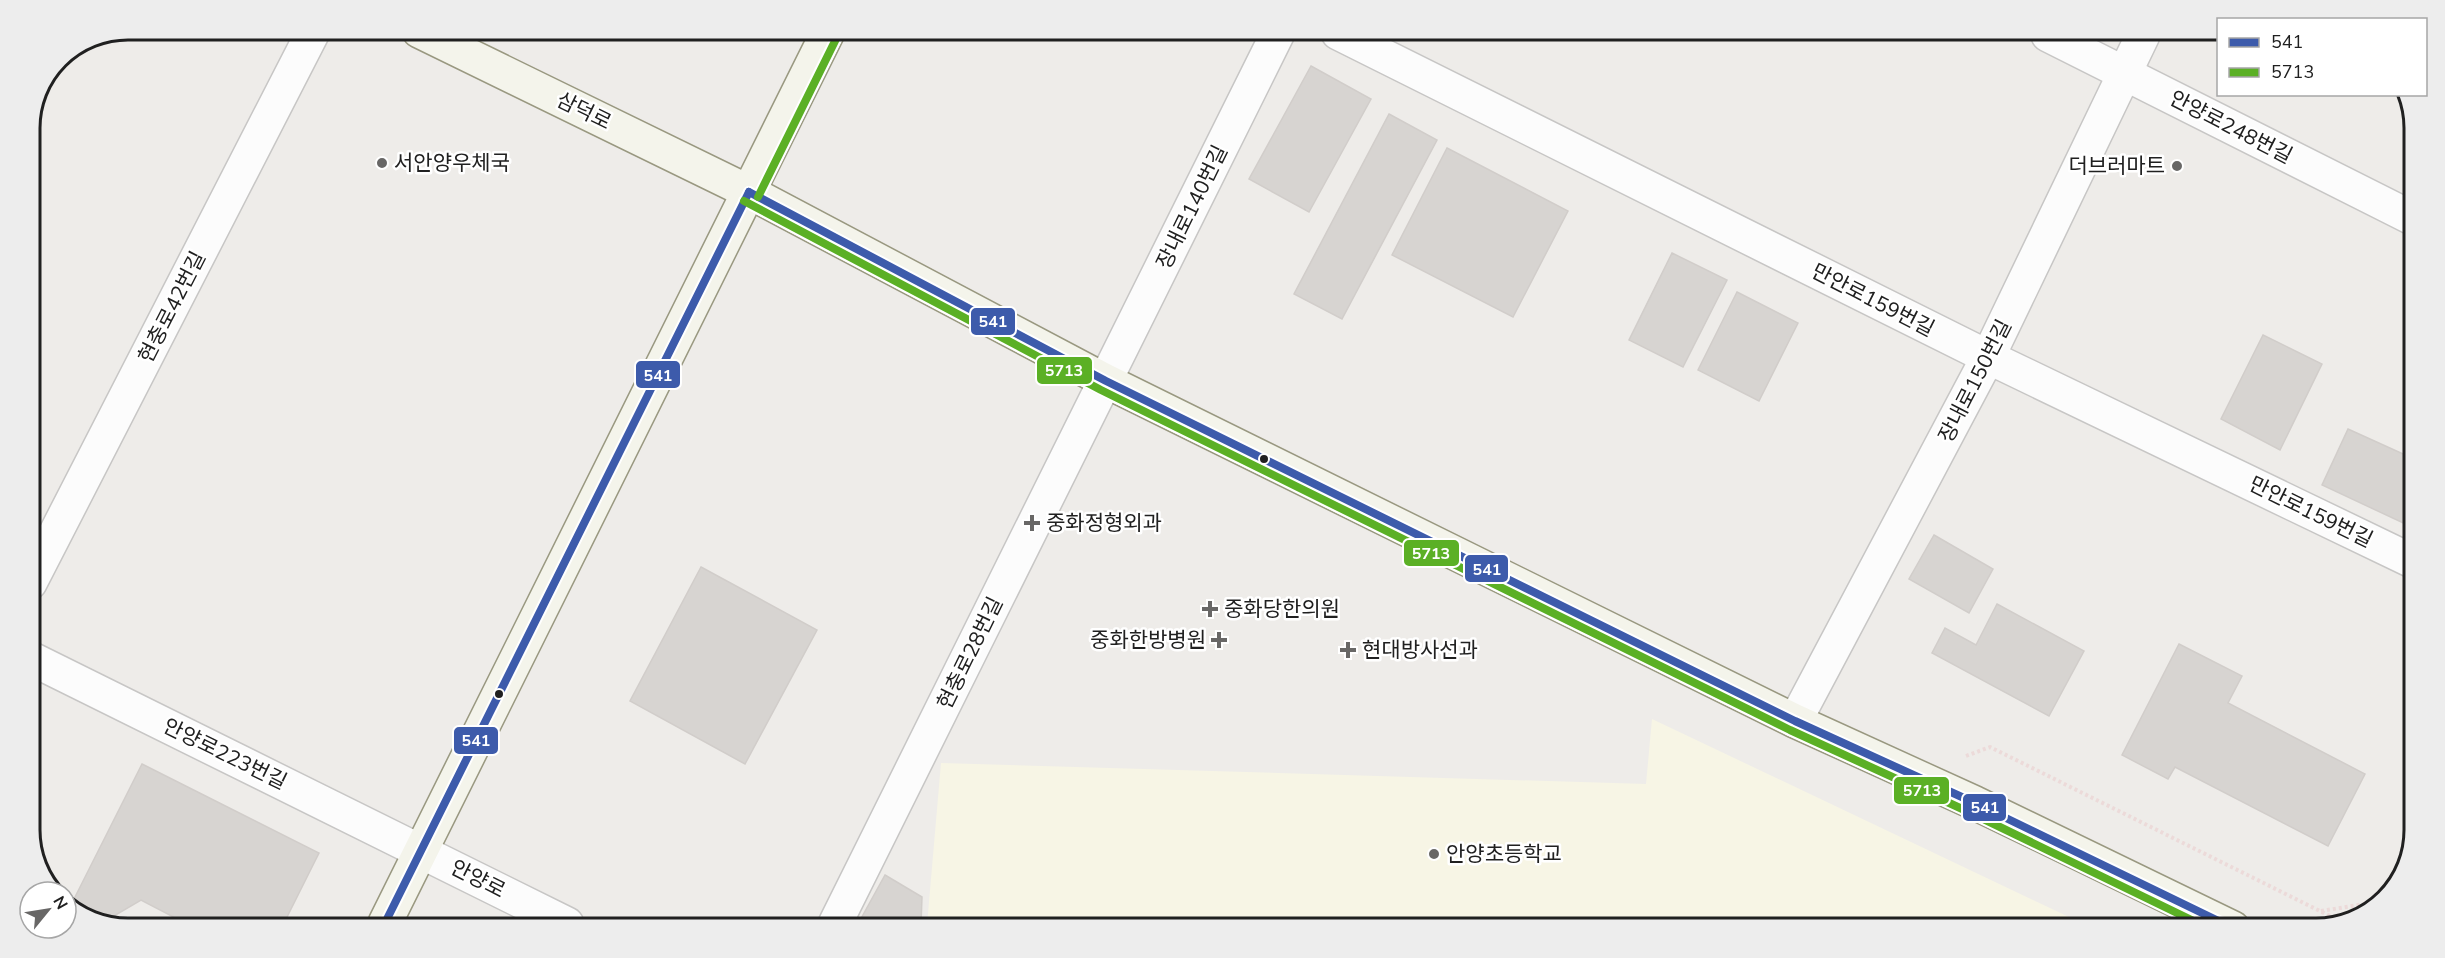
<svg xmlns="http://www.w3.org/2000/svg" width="2445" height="958" font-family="'Nunito Sans','Noto Sans KR',sans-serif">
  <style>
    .education { fill: #f7f5e5 }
    .building { fill: #d7d4d1; stroke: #d1cdca; stroke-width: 1.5 }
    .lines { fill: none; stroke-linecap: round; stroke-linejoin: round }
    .street-casing { stroke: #c7c6c5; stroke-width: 36 }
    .secondary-casing { stroke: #999880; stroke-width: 36 }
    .path { stroke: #ecdad9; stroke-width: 4; stroke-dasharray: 3 3; stroke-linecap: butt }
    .street { stroke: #fcfcfc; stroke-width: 33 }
    .secondary { stroke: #f4f4eb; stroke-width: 33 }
    .bus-1-casing { stroke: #fff; stroke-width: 12 }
    .bus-2-casing { stroke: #fff; stroke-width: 12 }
    .bus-1 { stroke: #3d5bab; stroke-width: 8 }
    .bus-2 { stroke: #5bb025; stroke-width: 8 }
    .poi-dot { fill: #686766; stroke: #fff; stroke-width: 2 }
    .bus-dot { fill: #202020; stroke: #fff; stroke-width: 2 }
    .labels { text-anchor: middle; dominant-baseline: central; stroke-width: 5; stroke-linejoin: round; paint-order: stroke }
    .street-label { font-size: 21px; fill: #202020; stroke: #fff }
    .poi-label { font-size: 21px; fill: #202020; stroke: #fff; text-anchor: start }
    .rim { fill: none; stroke: #202020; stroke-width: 3 }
    .line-badge { stroke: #fff; stroke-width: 2 }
    .badge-label { font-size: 16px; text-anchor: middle; font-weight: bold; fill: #fff }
  </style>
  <rect width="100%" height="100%" fill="#eeece9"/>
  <path class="education" d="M1652 719 2090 927 927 925 941 763 1646 784Z"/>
  <g class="building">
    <path d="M1311 66 1371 99 1309 212 1249 179Z"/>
    <path d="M1389 114 1437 140 1342 319 1294 294Z"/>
    <path d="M1447 148 1568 211 1513 317 1392 255Z"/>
    <path d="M1672 253 1727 280 1683 367 1629 340Z"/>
    <path d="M1737 292 1798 323 1759 401 1698 370Z"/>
    <path d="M2263 335 2322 364 2280 450 2221 419Z"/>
    <path d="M2348 429 2412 458V527L2322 485Z"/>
    <path d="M1934 535 1993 569 1969 613 1909 579Z"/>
    <path d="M701 567 817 630 745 764 630 701Z"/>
    <path d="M1997 604 2084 651 2049 716 1932 653 1945 628 1976 645Z"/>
    <path d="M2179 644 2242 676 2228 703 2365 774 2328 846 2175 767 2168 779 2122 755Z"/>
    <path d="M142 764 319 853 284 923H185L141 900 102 923H96L71 905Z"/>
    <path d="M885 875 922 897 921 925 858 924Z"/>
    <path d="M1474 920 1544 926H1474Z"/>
  </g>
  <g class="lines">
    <g class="street-casing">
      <g id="street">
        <path d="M1338 33 1988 357 2412 561"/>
        <path d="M2048 35 2414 219"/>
        <path d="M30 583 314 30"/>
        <path d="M30 658 567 924"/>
        <path d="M1795 721 1988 357 2143 35"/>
        <path d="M835 924 1278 33"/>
      </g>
    </g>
    <g class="secondary-casing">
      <g id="secondary">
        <path d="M419 31 749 192 1106 381 1795 721 1975 803 2233 928"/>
        <path d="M385 923 828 32"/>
      </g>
    </g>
    <g class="path">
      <path d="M1966 756 1990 747 2340 921"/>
      <path d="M2321 911 2371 903 2369 912"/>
    </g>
    <use href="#street" class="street"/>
    <use href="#secondary" class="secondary"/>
    <g class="bus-1-casing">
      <g id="bus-1">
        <path d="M749 192 1106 381 1795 721 1975 803 2233 928"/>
        <path d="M385 923 749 192"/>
      </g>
    </g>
    <g class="bus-2-casing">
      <g id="bus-2">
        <path d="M758 197 837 37"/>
        <path d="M744 201 1101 390 1790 730 1971 813 2208 928"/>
      </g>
    </g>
    <use href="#bus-1" class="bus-1"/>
    <use href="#bus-2" class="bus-2"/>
  </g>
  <g class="poi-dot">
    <circle cx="382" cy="163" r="6"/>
    <circle cx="2177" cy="166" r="6"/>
    <path d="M1029 514h6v6h6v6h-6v6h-6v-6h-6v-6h6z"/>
    <path d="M1207 600h6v6h6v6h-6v6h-6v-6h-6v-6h6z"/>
    <path d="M1216 631h6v6h6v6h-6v6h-6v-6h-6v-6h6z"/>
    <path d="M1345 641h6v6h6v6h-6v6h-6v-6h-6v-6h6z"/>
    <circle cx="1434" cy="854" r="6"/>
  </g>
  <g class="bus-dot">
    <circle cx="1264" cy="459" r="5"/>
    <circle cx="499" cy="694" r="5"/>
  </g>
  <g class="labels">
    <g class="street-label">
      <text transform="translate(584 111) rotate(26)">삼덕로</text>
      <text transform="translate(2231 127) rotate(27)">안양로248번길</text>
      <text transform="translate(1192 207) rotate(-64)">장내로140번길</text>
      <text transform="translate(1873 300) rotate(27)">만안로159번길</text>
      <text transform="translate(172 307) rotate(-63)">현충로42번길</text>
      <text transform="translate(1975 381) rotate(-63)">장내로150번길</text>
      <text transform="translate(2311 512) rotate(26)">만안로159번길</text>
      <text transform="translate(970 653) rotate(-64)">현충로28번길</text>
      <text transform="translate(225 754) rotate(26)">안양로223번길</text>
      <text transform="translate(478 879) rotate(27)">안양로</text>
    </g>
    <g class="poi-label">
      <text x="394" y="163">서안양우체국</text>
      <text x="2165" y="166" text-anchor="end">더브러마트</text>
      <text x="1046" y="523">중화정형외과</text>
      <text x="1224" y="609">중화당한의원</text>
      <text x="1206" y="640" text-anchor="end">중화한방병원</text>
      <text x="1362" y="650">현대방사선과</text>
      <text x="1446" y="854">안양초등학교</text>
    </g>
  </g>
  <path d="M0 0H2445V958H0ZM128 40H2316A88 88 0 0 1 2404 128V830A88 88 0 0 1 2316 918H128A88 88 0 0 1 40 830V128A88 88 0 0 1 128 40Z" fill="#ededed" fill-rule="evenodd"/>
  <path class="rim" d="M128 40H2316A88 88 0 0 1 2404 128V830A88 88 0 0 1 2316 918H128A88 88 0 0 1 40 830V128A88 88 0 0 1 128 40Z"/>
  <g class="line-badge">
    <rect x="970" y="307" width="46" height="29" rx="6" fill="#3d5bab"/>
    <rect x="1036" y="356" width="57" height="29" rx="6" fill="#5bb025"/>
    <rect x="635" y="360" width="46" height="29" rx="6" fill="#3d5bab"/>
    <rect x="1403" y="539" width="57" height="28" rx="6" fill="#5bb025"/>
    <rect x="1464" y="554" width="45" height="29" rx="6" fill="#3d5bab"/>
    <rect x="453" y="726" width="46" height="29" rx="6" fill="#3d5bab"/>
    <rect x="1893" y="776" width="57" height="29" rx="6" fill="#5bb025"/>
    <rect x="1962" y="793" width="45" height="29" rx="6" fill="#3d5bab"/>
  </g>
  <g class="badge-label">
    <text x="993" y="327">541</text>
    <text x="1064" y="376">5713</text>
    <text x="658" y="381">541</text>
    <text x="1431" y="559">5713</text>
    <text x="1487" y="575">541</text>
    <text x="476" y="746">541</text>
    <text x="1922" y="796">5713</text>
    <text x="1985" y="813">541</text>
  </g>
  <rect x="2217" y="18" width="210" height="78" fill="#ffffff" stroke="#a6a6a6" stroke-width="1.5"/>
  <rect x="2229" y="38" width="30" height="9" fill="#3d5bab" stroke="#a6a6a6" stroke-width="1.5"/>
  <text x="2271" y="48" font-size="18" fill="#202020">541</text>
  <rect x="2229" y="68" width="30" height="9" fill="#5bb025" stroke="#a6a6a6" stroke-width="1.5"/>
  <text x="2271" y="78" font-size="18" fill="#202020">5713</text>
  <g transform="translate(48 910) rotate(60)"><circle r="28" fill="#ffffff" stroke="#a6a6a6" stroke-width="1.5"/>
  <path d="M0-4.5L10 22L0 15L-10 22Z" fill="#686766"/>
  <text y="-9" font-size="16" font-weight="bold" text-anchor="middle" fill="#202020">N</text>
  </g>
</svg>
